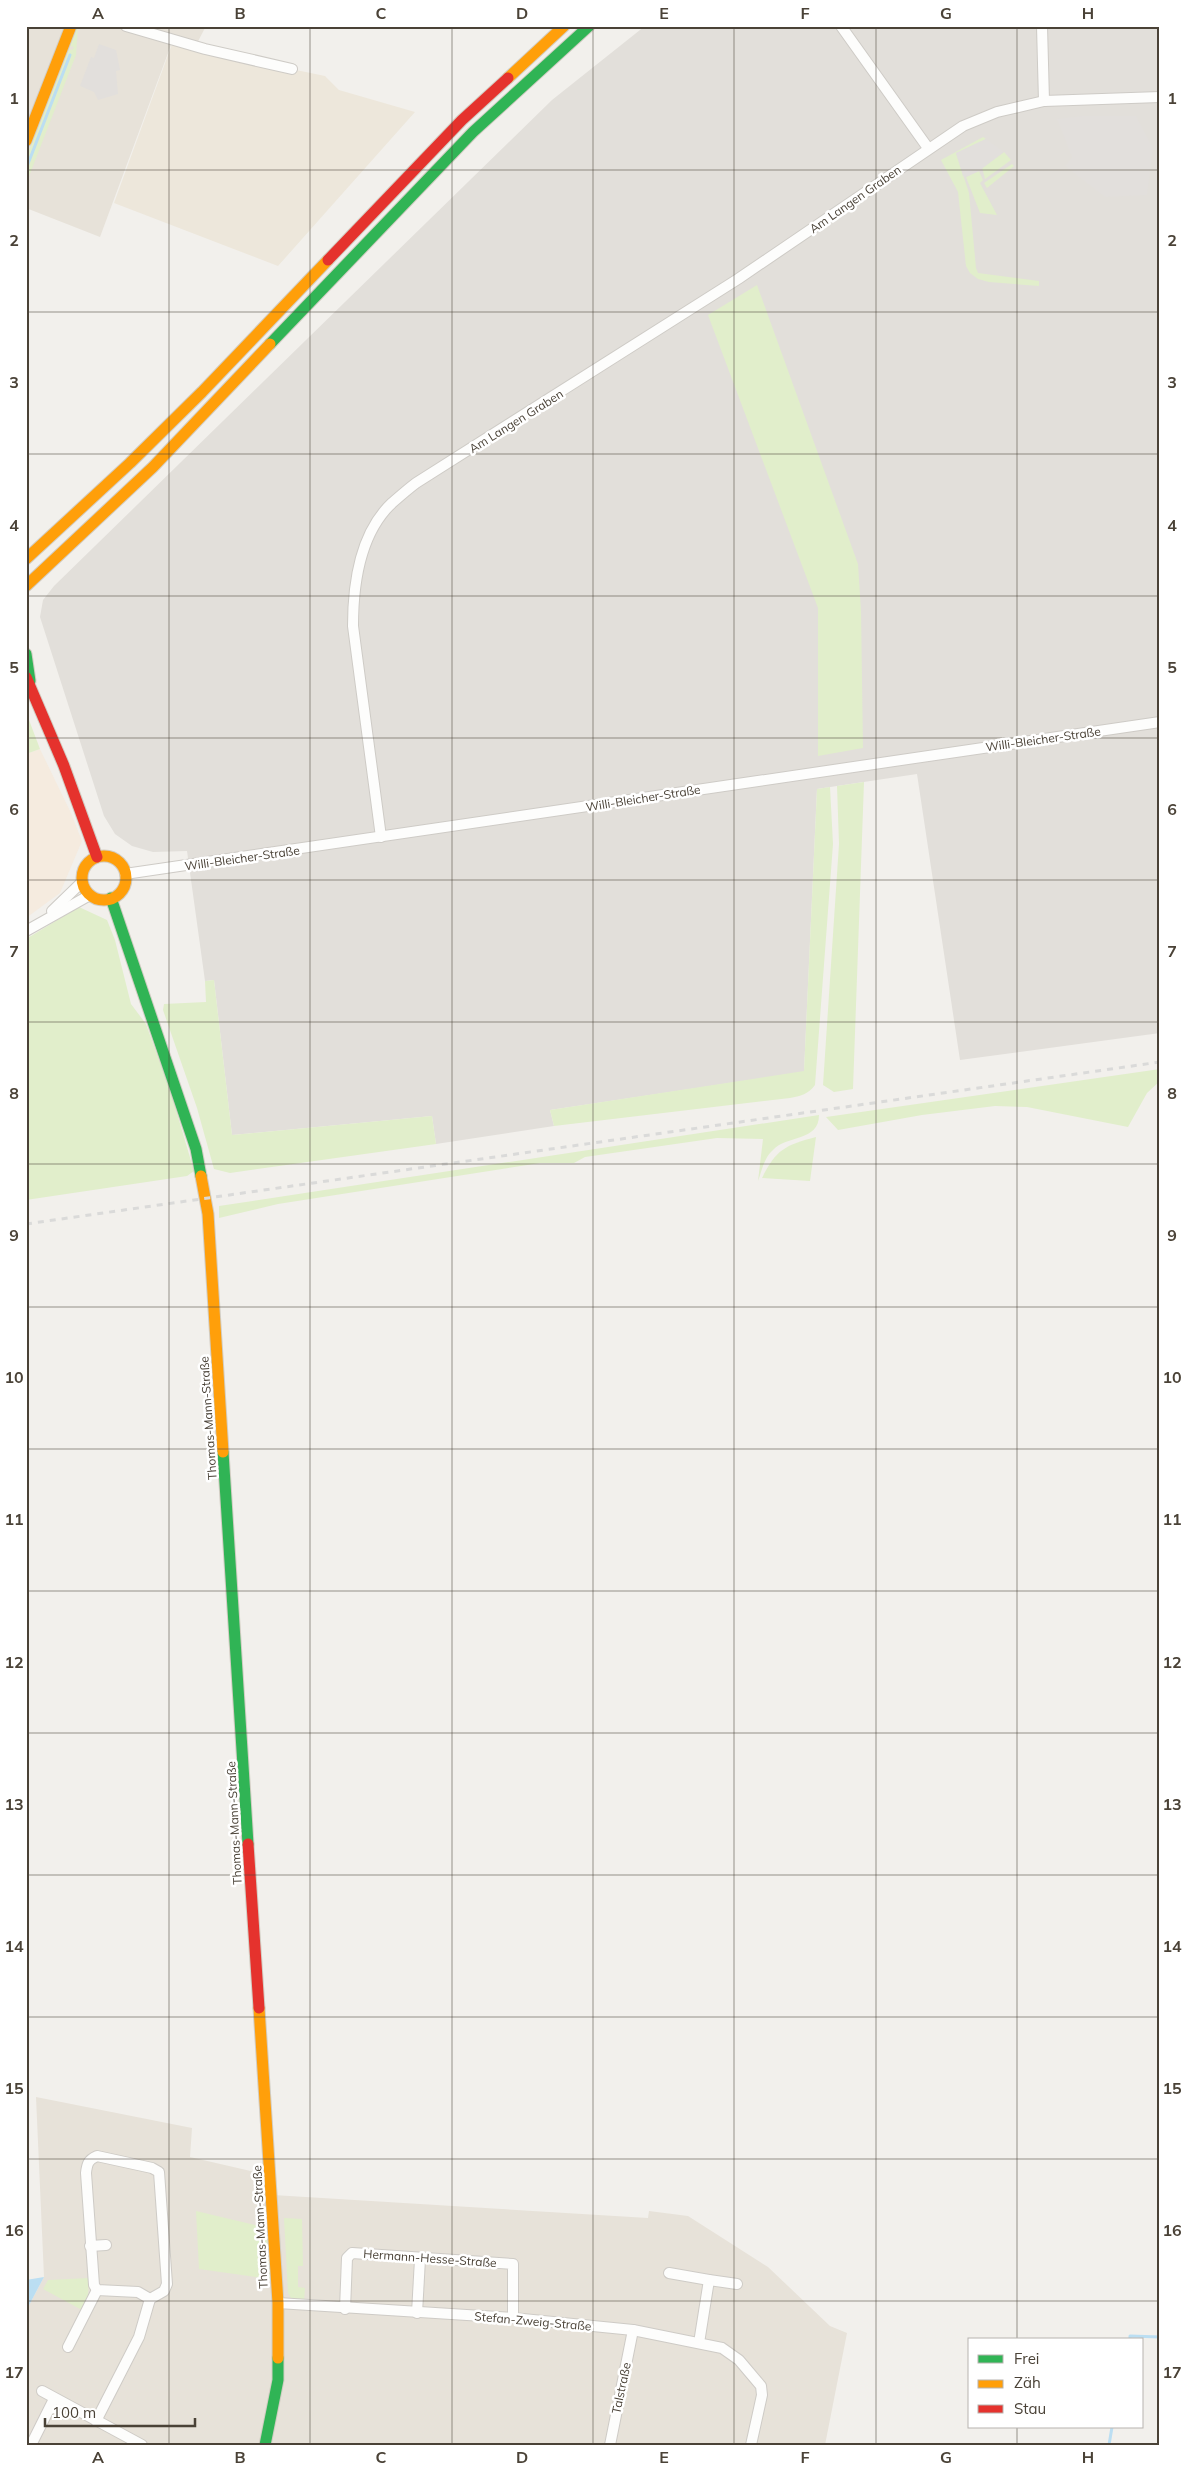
<svg xmlns="http://www.w3.org/2000/svg" width="1186" height="2471" font-family="Mulish,sans-serif">
  <style>
    .residential { fill: #e7e2d9 }
    .commercial { fill: #f5ebdf }
    .industrial { fill: #e2dfda }
    .education { fill: #ede7db }
    .green { fill: #e1eecb }
    .parking { fill: #e2dfdc }
    .water { fill: #bbdef2 }
    .lines { fill: none; stroke-linecap: round; stroke-linejoin: round }
    .stream { stroke: #bbdef2; stroke-width: 3 }
    .street-casing { stroke: #cecbc6; stroke-width: 12 }
    .fast-casing { stroke: #d2cdc3; stroke-width: 13 }
    .slow-casing { stroke: #d2cdc3; stroke-width: 13 }
    .jam-casing { stroke: #d2cdc3; stroke-width: 13 }
    .street { stroke: #fdfdfc; stroke-width: 10 }
    .fast { stroke: #30b455; stroke-width: 11 }
    .slow { stroke: #ff9f0a; stroke-width: 11 }
    .jam { stroke: #e5322d; stroke-width: 11 }
    .rail { stroke: #dadad9; stroke-width: 3; stroke-dasharray: 6 6; stroke-linecap: butt }
    .grid { fill: none; stroke: #4a4237; stroke-width: 1; stroke-opacity: 0.55 }
    .labels { text-anchor: middle; dominant-baseline: central; stroke-width: 5; stroke-linejoin: round; paint-order: stroke }
    .street-label { font-size: 12px; fill: #4a4237; stroke: #fff }
    .neatline { fill: none; stroke: #4a4237; stroke-width: 2 }
    .grid-label { font-size: 16px; text-anchor: middle; font-weight: bold; fill: #4a4237 }
  </style>
  <rect width="100%" height="100%" fill="#f2f0ec"/>
  <g class="residential">
    <path d="M26 26H206L194 49 171 45 100 237 26 208Z"/>
    <path d="M36 2097 192 2128 190 2157 264 2174 277 2279 273 2195 648 2218 649 2211 688 2216 768 2267 830 2326 847 2333 825 2445H26V2311L44 2277Z"/>
  </g>
  <path class="commercial" d="M40 749 71 813 82 841 60 893 26 918V754Z"/>
  <path class="industrial" d="M645 26H1160V1033L960 1060 917 774 817 789 804 1072 550 1110 554 1126 436 1144 432 1116 232 1135 214 980 205 981 187 851 153 852 132 846 115 834 104 816 40 617 43 600 54 586 552 100Z"/>
  <path class="education" d="M172 44 325 76 339 90 415 112 278 266 114 203Z"/>
  <g class="green">
    <path d="M78 26 76 55 26 184V158L69 49 72 50 74 47 70 46Z"/>
    <path d="M983 137 986 139 956 153 969 193 976 268 978 273 1039 281V286L989 282 978 279 970 273 966 266 958 192 941 160Z"/>
    <path d="M1004 152 1011 160 985 179 982 167Z"/>
    <path d="M1012 164 1014 166 987 188 984 183Z"/>
    <path d="M979 171 983 180 980 183 997 215 980 213 966 177Z"/>
    <path d="M757 285 858 564 861 611 863 748 818 756V608L708 315Z"/>
    <path d="M26 712 40 749 26 754Z"/>
    <path d="M864 782 853 1089 834 1092 823 1085 839 844 837 786Z"/>
    <path d="M830 787 833 844 815 1085C809 1094 800 1096 790 1098L554 1126 550 1110 804 1071 817 789Z"/>
    <path d="M79 907 107 920 115 940 131 1004 146 1024 171 1093 194 1171 187 1176 26 1200V939Z"/>
    <path d="M214 980 232 1135 432 1116 436 1144 230 1173 214 1169 197 1108 163 1010 164 1004 206 1002 205 981Z"/>
    <path d="M1160 1069V1081L1147 1093 1128 1127 1027 1107 995 1106 922 1115 838 1130 826 1117Z"/>
    <path d="M819 1115C819 1142 786 1135 773 1150 764 1158 762 1170 758 1181L763 1139 717 1138 585 1157 574 1163H540L278 1204 219 1218V1206Z"/>
    <path d="M816 1137 810 1181 762 1178C776 1149 786 1145 816 1137Z"/>
    <path d="M196 2211 267 2228 270 2279 199 2269Z"/>
    <path d="M284 2218 302 2219 303 2266H298V2287L305 2288 304 2301 291 2298 288 2293Z"/>
    <path d="M89 2278 88 2295 82 2310 43 2289 48 2280Z"/>
  </g>
  <g class="parking">
    <path d="M99 44 116 50 120 70 116 71 118 94 98 100 94 92 80 86 91 57 94 58Z"/>
    <path d="M1082 116H1136L1153 148 1147 195 1105 197 1065 166 1072 157 1057 119Z"/>
    <path d="M986 139 1004 152 979 171 966 177 963 176 956 153Z"/>
  </g>
  <path class="water" d="M44 2277 26 2311V2280Z"/>
  <g class="lines">
    <g class="stream">
      <path d="M26 169 70 55"/>
      <path d="M1130 2340V2336L1160 2337"/>
      <path d="M1109 2445 1112 2427"/>
    </g>
    <g class="street-casing">
      <g id="street">
        <path d="M126 26 205 49 292 69"/>
        <path d="M841 26 928 148"/>
        <path d="M1042 26 1044 101"/>
        <path d="M381 837 353 626C353 584 360 533 392 503 400 496 408 489 416 483L738 279 963 126 997 112 1044 101 1160 97"/>
        <path d="M125 874 1160 722"/>
        <path d="M52 911 82 882"/>
        <path d="M26 931 90 895"/>
        <path d="M90 2246 106 2245"/>
        <path d="M669 2273 709 2280"/>
        <path d="M278 2303 513 2318 633 2330 722 2348 739 2360 761 2386 762 2395 751 2445"/>
        <path d="M345 2309 347 2258 352 2253 513 2264V2318"/>
        <path d="M417 2313 420 2259"/>
        <path d="M699 2343 709 2280 737 2284"/>
        <path d="M68 2347 97 2290"/>
        <path d="M42 2391 142 2445"/>
        <path d="M96 2421 139 2337 150 2299 164 2291 167 2284 159 2172 152 2168 97 2156C88 2160 87 2164 86 2173L94 2285 97 2290 138 2292 150 2299"/>
        <path d="M31 2445 54 2399"/>
        <path d="M610 2445 633 2330"/>
      </g>
    </g>
    <g class="fast-casing">
      <g id="fast">
        <path d="M270 344 473 132 589 26"/>
        <path d="M26 654 30 681"/>
        <path d="M111 898 196 1149 201 1176"/>
        <path d="M223 1452 248 1844"/>
        <path d="M265 2445 278 2380V2358"/>
      </g>
    </g>
    <g class="slow-casing">
      <g id="slow">
        <path d="M508 78 564 26"/>
        <path d="M26 141 71 26"/>
        <path d="M26 559 130 463 202 392 328 260"/>
        <path d="M26 586 153 467 270 344"/>
        <circle cx="104" cy="878" r="22"/>
        <path d="M201 1176 208 1214 223 1452"/>
        <path d="M259 2008 278 2303V2358"/>
      </g>
    </g>
    <g class="jam-casing">
      <g id="jam">
        <path d="M328 260 462 120 508 78"/>
        <path d="M26 677 64 766 97 857"/>
        <path d="M248 1844 259 2008"/>
      </g>
    </g>
    <use href="#street" class="street"/>
    <use href="#fast" class="fast"/>
    <use href="#slow" class="slow"/>
    <use href="#jam" class="jam"/>
    <path class="rail" d="M26 1224 1160 1062"/>
  </g>
  <path class="grid" d="M169 26V2445M310 26V2445M452 26V2445M593 26V2445M734 26V2445M876 26V2445M1017 26V2340M26 170H1160M26 312H1160M26 454H1160M26 596H1160M26 738H1160M26 880H1160M26 1022H1160M26 1164H1160M26 1307H1160M26 1449H1160M26 1591H1160M26 1733H1160M26 1875H1160M26 2017H1160M26 2159H1160M26 2301H1160M1017 2427V2445"/>
  <g class="labels">
    <g class="street-label">
      <text transform="translate(855 199) rotate(-35)">Am Langen Graben</text>
      <text transform="translate(516 421) rotate(-32)">Am Langen Graben</text>
      <text transform="translate(1043 739) rotate(-8)">Willi-Bleicher-Straße</text>
      <text transform="translate(643 798) rotate(-9)">Willi-Bleicher-Straße</text>
      <text transform="translate(242 858) rotate(-8)">Willi-Bleicher-Straße</text>
      <text transform="translate(208 1418) rotate(-94)">Thomas-Mann-Straße</text>
      <text transform="translate(234 1823) rotate(-93)">Thomas-Mann-Straße</text>
      <text transform="translate(260 2227) rotate(-93)">Thomas-Mann-Straße</text>
      <text transform="translate(430 2258) rotate(4)">Hermann-Hesse-Straße</text>
      <text transform="translate(533 2321) rotate(5)">Stefan-Zweig-Straße</text>
      <text transform="translate(621 2388) rotate(-78)">Talstraße</text>
    </g>
  </g>
  <rect width="1186" height="2471" fill="none" stroke="#ffffff" stroke-width="55"/>
  <rect x="968" y="2338" width="175" height="90" fill="#ffffff" stroke="#b7b3af"/>
  <rect x="978" y="2355" width="25" height="8" fill="#30b455" stroke="#b7b3af"/>
  <text x="1014" y="2364" font-size="15" fill="#4a4237">Frei</text>
  <rect x="978" y="2380" width="25" height="8" fill="#ff9f0a" stroke="#b7b3af"/>
  <text x="1014" y="2388" font-size="15" fill="#4a4237">Zäh</text>
  <rect x="978" y="2405" width="25" height="8" fill="#e5322d" stroke="#b7b3af"/>
  <text x="1014" y="2414" font-size="15" fill="#4a4237">Stau</text>
  <path d="M45 2418v8h150v-8" fill="none" stroke="#4a4237" stroke-width="2.5"/>
  <text x="52" y="2418" font-size="15" fill="#4a4237" stroke="#ffffff" stroke-width="4" paint-order="stroke">100 m</text>
  <rect x="28" y="28" width="1130" height="2416" class="neatline"/>
  <g class="grid-label">
    <text x="98" y="19">A</text>
    <text x="240" y="19">B</text>
    <text x="381" y="19">C</text>
    <text x="522" y="19">D</text>
    <text x="664" y="19">E</text>
    <text x="805" y="19">F</text>
    <text x="946" y="19">G</text>
    <text x="1088" y="19">H</text>
    <text x="14" y="104">1</text>
    <text x="1172" y="104">1</text>
    <text x="14" y="246">2</text>
    <text x="1172" y="246">2</text>
    <text x="14" y="388">3</text>
    <text x="1172" y="388">3</text>
    <text x="14" y="531">4</text>
    <text x="1172" y="531">4</text>
    <text x="14" y="673">5</text>
    <text x="1172" y="673">5</text>
    <text x="14" y="815">6</text>
    <text x="1172" y="815">6</text>
    <text x="14" y="957">7</text>
    <text x="1172" y="957">7</text>
    <text x="14" y="1099">8</text>
    <text x="1172" y="1099">8</text>
    <text x="14" y="1241">9</text>
    <text x="1172" y="1241">9</text>
    <text x="14" y="1383">10</text>
    <text x="1172" y="1383">10</text>
    <text x="14" y="1525">11</text>
    <text x="1172" y="1525">11</text>
    <text x="14" y="1668">12</text>
    <text x="1172" y="1668">12</text>
    <text x="14" y="1810">13</text>
    <text x="1172" y="1810">13</text>
    <text x="14" y="1952">14</text>
    <text x="1172" y="1952">14</text>
    <text x="14" y="2094">15</text>
    <text x="1172" y="2094">15</text>
    <text x="14" y="2236">16</text>
    <text x="1172" y="2236">16</text>
    <text x="14" y="2378">17</text>
    <text x="1172" y="2378">17</text>
    <text x="98" y="2463">A</text>
    <text x="240" y="2463">B</text>
    <text x="381" y="2463">C</text>
    <text x="522" y="2463">D</text>
    <text x="664" y="2463">E</text>
    <text x="805" y="2463">F</text>
    <text x="946" y="2463">G</text>
    <text x="1088" y="2463">H</text>
  </g>
</svg>
